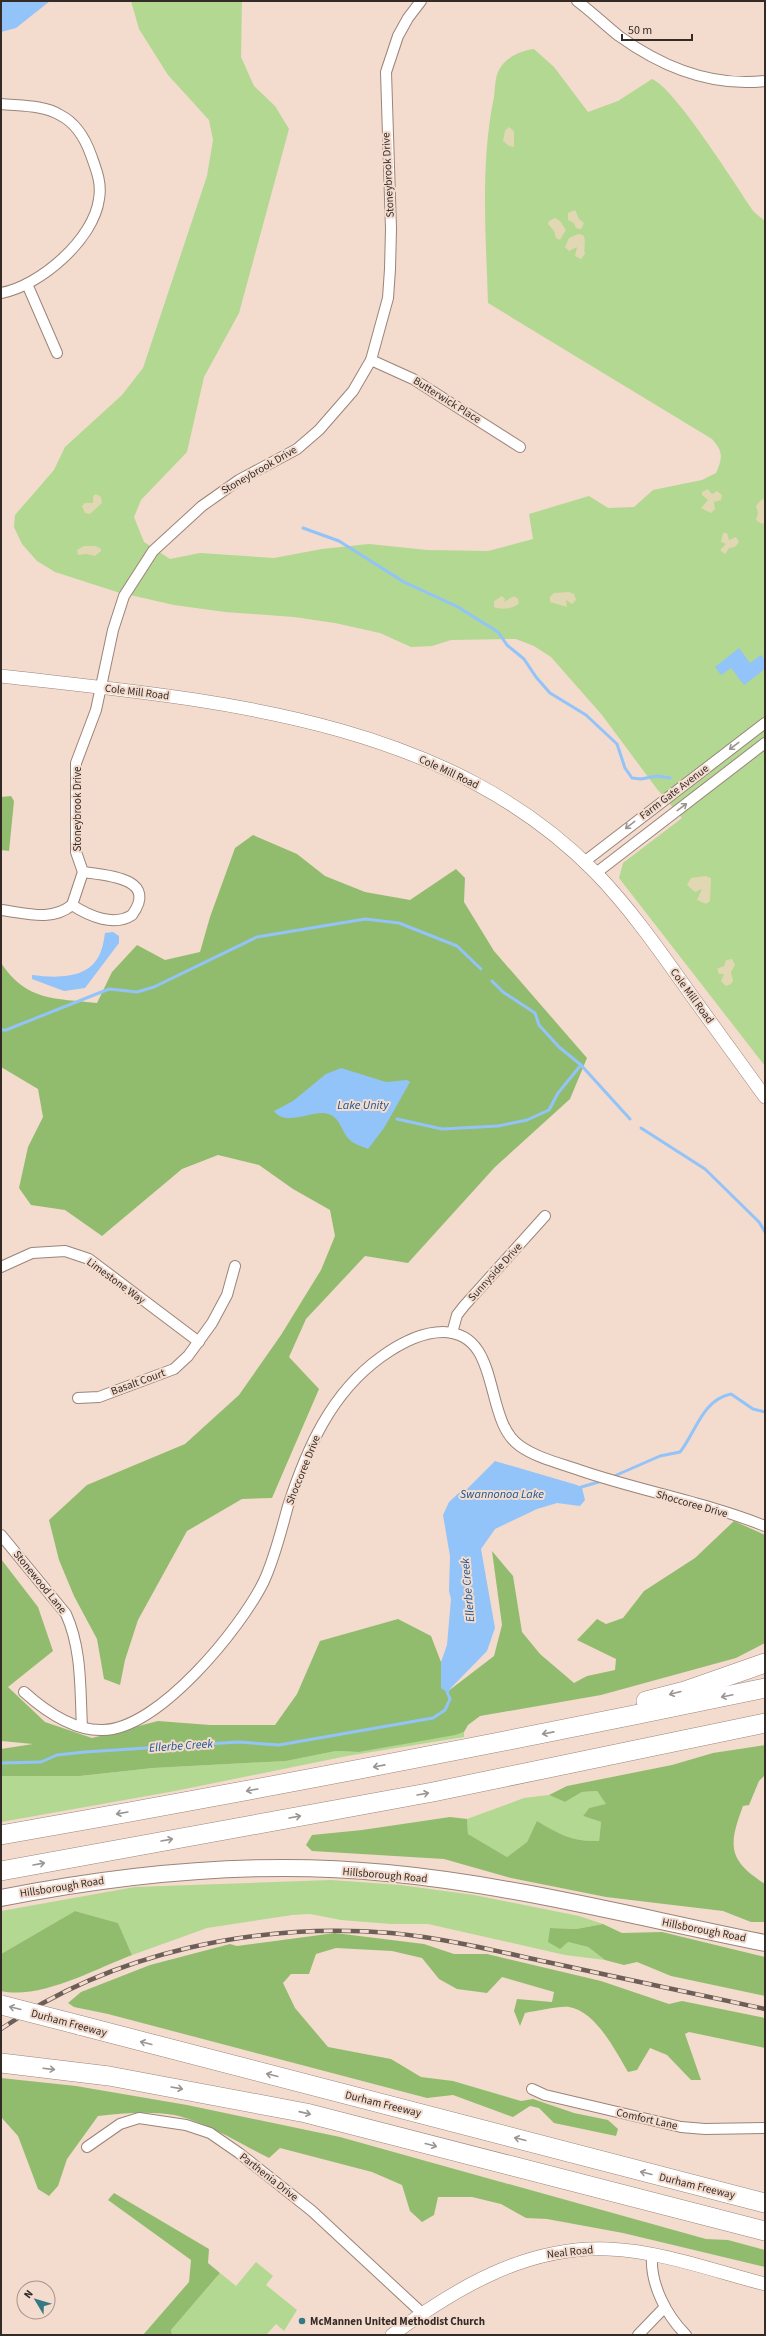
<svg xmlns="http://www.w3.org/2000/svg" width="766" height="2336" font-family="'Source Sans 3',sans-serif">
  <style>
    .green { fill: #b2d892 }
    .forest { fill: #92bc6d }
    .sand { fill: #e1d7b2 }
    .water { fill: #92c3f9 }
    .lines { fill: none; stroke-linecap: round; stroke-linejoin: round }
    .stream { stroke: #92c3f9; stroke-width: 3 }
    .minor-casing { stroke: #9b8478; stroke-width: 12 }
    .tertiary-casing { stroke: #9b8478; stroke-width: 14 }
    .primary-casing { stroke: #9b8478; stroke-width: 18 }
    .motorway-casing { stroke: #9b8478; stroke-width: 20 }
    .minor { stroke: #fff; stroke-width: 10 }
    .tertiary { stroke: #fff; stroke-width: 13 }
    .primary { stroke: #fff; stroke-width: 16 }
    .motorway { stroke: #fff; stroke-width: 19 }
    .rail-casing { stroke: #6d5f58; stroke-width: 4.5 }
    .rail { stroke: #f3dbce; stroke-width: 3; stroke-dasharray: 9; stroke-linecap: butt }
    .motorway-bridge-casing { stroke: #9b8478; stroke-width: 20; stroke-linecap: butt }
    .motorway-bridge { stroke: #fff; stroke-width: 19 }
    .oneway { stroke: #9a9592 }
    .poi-dot { fill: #337986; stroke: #f3dbce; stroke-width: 1.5 }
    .labels { text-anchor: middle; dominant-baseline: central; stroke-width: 4; stroke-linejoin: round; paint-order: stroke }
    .street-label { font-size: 11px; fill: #342b26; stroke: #f3dbce }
    .poi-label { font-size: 11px; font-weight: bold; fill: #342b26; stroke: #f3dbce; text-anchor: start }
    .water-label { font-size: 12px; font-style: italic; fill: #175693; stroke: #f3dbce }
  </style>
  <rect width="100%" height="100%" fill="#f3dbce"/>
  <g class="green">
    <path d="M131 1H242L241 57 254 86 275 106 289 129 239 313 204 377 187 452 141 500 134 517 144 542 170 559 200 553 274 558 322 549 369 544 427 550 488 551 533 539 529 514 589 496 608 508 634 507 653 490 702 480 716 473C723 458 723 451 712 439L488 303C486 235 480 164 494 97 495 89 495 77 499 70 506 57 520 51 534 49L554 67 588 112 618 101 652 79C675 88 736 186 754 212L765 221V1066L619 878 623 863 682 818 657 789 602 715 551 657 534 646 516 639 451 640 432 646 411 647 380 633 335 623 294 617 225 612 174 605 117 592 55 572 37 561 22 544 14 527 15 515 54 470 65 447 122 395 143 368 207 176 213 140 209 120 168 75 139 29Z"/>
    <path d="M464 1732V1737L347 1756 175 1791 1 1822V1776H80L153 1768 286 1761 336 1751 359 1752Z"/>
    <path d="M597 1791 607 1805 589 1808 583 1816 601 1822 599 1841C574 1842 558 1834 537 1822L527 1842 507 1857 468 1834 467 1819 524 1798 549 1795 565 1802 582 1792Z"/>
    <path d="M331 1880 400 1885 474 1895 579 1916 603 1924 576 1929 550 1928 568 1942 588 1947 605 1960 565 1955 428 1924H391L341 1920 310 1914 292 1915 207 1928 132 1955 118 1923 75 1911 1 1954V1911L135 1887Z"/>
    <path d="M256 2262 273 2276 266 2285 297 2310 284 2331 276 2324 266 2335H172L171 2330 220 2273 236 2286Z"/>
  </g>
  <g class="forest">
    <path d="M11 796 14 801 9 851 1 850V797Z"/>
    <path d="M253 835 297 854 325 876 365 892 410 900 456 869 465 878 464 902 494 951 587 1058 570 1099 495 1167 408 1263 365 1256 306 1319 289 1357 319 1389 272 1498 242 1499 187 1531 138 1620 125 1660 120 1685 104 1679 97 1639 74 1596 59 1560 49 1520 87 1485 185 1444 239 1395 281 1335 321 1270 335 1236 330 1210 293 1189 259 1165 218 1155 182 1169 102 1236 65 1210 31 1205 19 1188 28 1147 43 1117 38 1089 1 1067V963C27 1002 55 998 97 1003L112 972 137 945 165 960 200 952 210 917 235 848Z"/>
    <path d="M734 1521 765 1535V1643L736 1658 601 1695 480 1716 468 1725 464 1732 455 1735 359 1752 336 1751 286 1761 153 1768 80 1776H1V1749L33 1744 1 1741V1559L38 1607 53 1651 8 1687 45 1722 92 1738 158 1721 210 1725H275L297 1694 320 1641 398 1619 431 1636 441 1662V1687L447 1692 494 1656 502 1625 492 1551 513 1576 522 1632 540 1654 574 1683 587 1676 615 1670 616 1659 577 1640 597 1619 606 1624 623 1618 644 1591 695 1558Z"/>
    <path d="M765 1745V1775L759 1781 749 1805 743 1806C728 1846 728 1860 765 1884V1922H751L723 1911 606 1897 511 1878 444 1859 312 1851 306 1845 312 1835 362 1830 450 1817 467 1819 468 1834 507 1857 527 1842 537 1821C558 1834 574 1842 599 1841L601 1822 583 1816 589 1808 606 1804 597 1791 582 1792 565 1802 549 1795 567 1786 672 1765 713 1753Z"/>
    <path d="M75 1911 118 1923 132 1955C95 1969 40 2000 1 1991V1954Z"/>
    <path d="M603 1924 622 1933 662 1932 765 1957V1996L671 1976 637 1962 624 1965 605 1960 588 1947 568 1942 560 1949 548 1942 550 1928 576 1929Z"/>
    <path d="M335 1933 424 1944 454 1954H487L601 1981 669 2004 682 2001 765 2018V2048L689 2032 685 2034 701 2080H691L667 2055 650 2048 637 2070 628 2072C616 2052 596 2011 569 2007 558 2006 537 2011 525 2013L520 2026 514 2011 517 1999 552 2002 554 1992 502 1977 487 1993 457 1989 439 1979 422 1958 392 1951 336 1948 316 1954 309 1974H291L283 1983 295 2008 328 2047 391 2059 421 2077 453 2081 521 2101 533 2099 574 2113 608 2120 618 2129 616 2136 554 2123 539 2108 530 2106 513 2117 453 2095 427 2098 108 2014 74 2007 68 2003 81 1992 150 1965 230 1944 237 1946Z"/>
    <path d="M1 2078 76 2086 187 2105 340 2137 706 2239 728 2240 765 2250V2267L623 2233 547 2219 526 2218 501 2204 472 2197H438L434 2215 422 2222 410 2211 402 2185 372 2172 280 2148 269 2158C241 2144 204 2121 174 2115 149 2111 123 2113 98 2116L67 2159 58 2186 49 2196 38 2189 18 2136 1 2117Z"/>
    <path d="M114 2193 209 2249 208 2263 220 2273 171 2330 172 2335H143L189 2282 191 2260 108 2200Z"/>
  </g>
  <g class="sand">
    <path d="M509 127 514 131V147L509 146 503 141 505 131Z"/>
    <path d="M575 210 579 219 584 223 581 229 576 228 574 223 568 220V213Z"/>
    <path d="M555 218 560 221 566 230 560 240 556 238 554 231 548 224 549 221Z"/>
    <path d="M578 234 583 235C587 241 583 247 585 254L581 259 575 256 577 247 569 251 565 247 569 238Z"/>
    <path d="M708 489 712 494 717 491 722 495 721 500 714 502 715 509 711 513 701 508 708 500 702 495V492Z"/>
    <path d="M96 494 101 497 102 503 90 514 85 513 82 506 85 503H93V496Z"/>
    <path d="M762 499 765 500V522L762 524 756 520 758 513 756 506Z"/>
    <path d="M723 533H727L729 540 736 537 739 542 735 547 729 548 725 554 720 550 726 544 721 542Z"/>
    <path d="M84 546H96L101 549V551L95 556 86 554 78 555 77 550Z"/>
    <path d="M569 592 574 594 576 600 572 604 566 600 567 607 550 602V597L554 593Z"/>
    <path d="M502 596 505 599 504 602 514 596 518 599 519 603C514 609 501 610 494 607V601Z"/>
    <path d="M705 876 711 878 710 901 706 904 697 900 702 889 695 892 687 885 691 878Z"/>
    <path d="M732 959 735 965 731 972 733 981 731 984 726 986 721 981 724 974H719L717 969 724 966 726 960Z"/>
  </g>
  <g class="water">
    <path d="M1 1H50L16 28 1 32Z"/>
    <path d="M739 648 750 663 761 655 765 660V669L744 685 731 668 721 675 715 667Z"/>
    <path d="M113 932 119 936V943L85 988 64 991 32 979V975C56 978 91 980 101 951 103 946 104 939 105 933Z"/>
    <path d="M341 1068 386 1082 407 1080 410 1082 384 1128 368 1149C361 1146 351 1143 347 1137 340 1127 339 1115 324 1113 310 1112 284 1126 274 1111L293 1101 326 1074Z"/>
    <path d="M495 1461 577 1485 582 1488 585 1500 580 1506 557 1503 537 1509 495 1529 481 1549 495 1628 487 1651 447 1692 441 1688V1662L447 1645 451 1599 449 1591 450 1556 443 1515 449 1502 461 1491H465Z"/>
  </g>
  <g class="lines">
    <g class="stream">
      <path d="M303 528 339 541 404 582 458 607 498 632 507 645 524 659 536 677 550 693 586 715 617 744 625 768 632 778 641 779 657 776 670 778"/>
      <path d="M492 981 503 992 535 1013 539 1025 559 1047 581 1065 630 1119"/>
      <path d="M1 1030H6L109 989 137 992 154 987 257 937 365 919 399 923 457 946 481 969"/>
      <path d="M397 1119 442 1129 498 1126 527 1120 549 1110 558 1093 581 1065"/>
      <path d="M641 1128 705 1169 759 1222 765 1232"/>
      <path d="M612 1477 660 1456 680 1452C696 1432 702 1400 731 1394L753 1409 765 1412"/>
      <path d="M578 1488 602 1481"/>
      <path d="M1 1763 41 1762 57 1755 85 1752 238 1742 279 1745 433 1718 445 1710 450 1699 447 1692 449 1689"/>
    </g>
    <g class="minor-casing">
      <g id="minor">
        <path d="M577 1C592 12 605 25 619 36 662 67 712 87 765 81"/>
        <path d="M1 104C20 106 44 105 60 115 76 123 85 138 91 155 96 169 102 183 99 199 94 239 40 286 1 293"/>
        <path d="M27 284 57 353"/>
        <path d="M371 360 413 379 520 447"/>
        <path d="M584 862 765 723"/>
        <path d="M596 873 765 743"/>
        <path d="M72 905 83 872 76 852V763L96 710 113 630 124 596 153 551 202 506 239 480 297 449 319 430 353 391 371 360 388 298 390 269 391 229 386 72 398 36 408 18 421 1"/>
        <path d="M72 905C89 916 114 927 132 915 159 878 106 875 83 872"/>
        <path d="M1 910C26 913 51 922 72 905"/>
        <path d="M1 1267 32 1253 65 1251 89 1259 199 1342"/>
        <path d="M452 1333 457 1315 464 1306 545 1216"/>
        <path d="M78 1398 99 1397 174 1369 188 1356 212 1323 227 1295 235 1266"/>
        <path d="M1 1535 66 1614C82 1649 80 1689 82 1727"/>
        <path d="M24 1692C44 1710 74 1731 103 1730 159 1729 241 1628 264 1581 275 1557 281 1531 288 1506 307 1448 331 1393 381 1357 399 1344 420 1332 443 1332 503 1333 482 1420 520 1446 537 1458 559 1463 579 1470 640 1491 705 1502 765 1526"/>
        <path d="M532 2089 545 2095 681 2127 705 2129 765 2128"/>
        <path d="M87 2147 120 2124 139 2118 186 2125 210 2133 239 2153 312 2211 423 2314"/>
        <path d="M652 2255C650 2284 666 2315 686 2335"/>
        <path d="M638 2335 665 2307"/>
      </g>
    </g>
    <g class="tertiary-casing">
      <g id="tertiary">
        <path d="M1 676C208 700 440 715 595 872 630 908 660 951 689 992 714 1027 740 1062 765 1097"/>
        <path d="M392 2335C456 2288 526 2246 608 2249 661 2251 714 2271 765 2284"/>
      </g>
    </g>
    <g class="primary-casing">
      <path id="primary" d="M1 1898C127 1873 259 1860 387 1873 514 1885 640 1918 765 1943"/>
    </g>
    <g class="motorway-casing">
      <g id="motorway">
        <path d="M646 1701 685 1691 765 1663"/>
        <path d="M1 1835C257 1790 511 1741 765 1688"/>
        <path d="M1 1871 433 1792 765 1723"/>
        <path d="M79 2025 765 2203"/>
        <path d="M1 2063 109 2076 306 2113 765 2231"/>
      </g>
    </g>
    <use href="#minor" class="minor"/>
    <use href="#tertiary" class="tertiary"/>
    <use href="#primary" class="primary"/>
    <use href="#motorway" class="motorway"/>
    <g class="rail-casing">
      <path id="rail" d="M1 2029C113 1952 257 1922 391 1933 444 1938 496 1951 547 1962 620 1978 692 1993 765 2009"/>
    </g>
    <use href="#rail" class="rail"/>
    <g class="motorway-bridge-casing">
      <path id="motorway-bridge" d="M1 2005 79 2025"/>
    </g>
    <use href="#motorway-bridge" class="motorway-bridge"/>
  </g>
  <defs><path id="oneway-shaft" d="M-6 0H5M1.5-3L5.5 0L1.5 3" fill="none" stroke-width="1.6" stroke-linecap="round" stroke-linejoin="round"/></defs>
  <g class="oneway">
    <use href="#oneway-shaft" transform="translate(734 746) rotate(143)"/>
    <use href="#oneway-shaft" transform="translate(682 807) rotate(-37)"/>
    <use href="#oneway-shaft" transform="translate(630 825) rotate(142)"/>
    <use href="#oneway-shaft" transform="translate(675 1693) rotate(165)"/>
    <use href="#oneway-shaft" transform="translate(727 1696) rotate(168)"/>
    <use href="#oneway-shaft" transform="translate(548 1733) rotate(169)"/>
    <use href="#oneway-shaft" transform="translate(379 1766) rotate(169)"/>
    <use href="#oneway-shaft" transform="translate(252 1790) rotate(170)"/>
    <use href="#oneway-shaft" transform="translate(423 1794) rotate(-10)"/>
    <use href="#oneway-shaft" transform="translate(122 1813) rotate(170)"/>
    <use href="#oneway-shaft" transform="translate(295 1817) rotate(-10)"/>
    <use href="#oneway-shaft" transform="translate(167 1840) rotate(-10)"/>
    <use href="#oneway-shaft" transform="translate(39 1864) rotate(-10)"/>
    <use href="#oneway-shaft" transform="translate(15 2008) rotate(-166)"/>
    <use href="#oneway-shaft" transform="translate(146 2043) rotate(-166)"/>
    <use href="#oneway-shaft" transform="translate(49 2069) rotate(7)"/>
    <use href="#oneway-shaft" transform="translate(272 2075) rotate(-166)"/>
    <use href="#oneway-shaft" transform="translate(177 2088) rotate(10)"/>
    <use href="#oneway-shaft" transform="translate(305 2113) rotate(13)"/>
    <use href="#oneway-shaft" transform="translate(520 2139) rotate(-166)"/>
    <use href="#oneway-shaft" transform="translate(431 2145) rotate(15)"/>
    <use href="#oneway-shaft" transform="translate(646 2173) rotate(-166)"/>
  </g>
  <circle class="poi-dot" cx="302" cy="2321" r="4"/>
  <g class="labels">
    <g class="street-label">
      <text transform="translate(388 175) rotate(-93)">Stoneybrook Drive</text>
      <text transform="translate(447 400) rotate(32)">Butterwick Place</text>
      <text transform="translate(259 470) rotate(-30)">Stoneybrook Drive</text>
      <text transform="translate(137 692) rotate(7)">Cole Mill Road</text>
      <text transform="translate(449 772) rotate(25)">Cole Mill Road</text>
      <text transform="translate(674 792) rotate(-37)">Farm Gate Avenue</text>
      <text transform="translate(77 809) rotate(-90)">Stoneybrook Drive</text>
      <text transform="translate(692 996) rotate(54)">Cole Mill Road</text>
      <text transform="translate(495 1272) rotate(-48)">Sunnyside Drive</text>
      <text transform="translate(116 1281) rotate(36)">Limestone Way</text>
      <text transform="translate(138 1382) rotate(-20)">Basalt Court</text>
      <text transform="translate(303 1470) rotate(-68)">Shoccoree Drive</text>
      <text transform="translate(692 1504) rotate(16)">Shoccoree Drive</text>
      <text transform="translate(40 1582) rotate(51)">Stonewood Lane</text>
      <text transform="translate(385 1875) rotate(5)">Hillsborough Road</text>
      <text transform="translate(62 1887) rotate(-9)">Hillsborough Road</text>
      <text transform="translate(704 1930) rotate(11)">Hillsborough Road</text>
      <text transform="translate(69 2023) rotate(15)">Durham Freeway</text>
      <text transform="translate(383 2104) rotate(14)">Durham Freeway</text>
      <text transform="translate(647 2119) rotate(13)">Comfort Lane</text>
      <text transform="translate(269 2177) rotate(38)">Parthenia Drive</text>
      <text transform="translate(697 2186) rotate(14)">Durham Freeway</text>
      <text transform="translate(570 2252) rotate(-6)">Neal Road</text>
    </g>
    <g class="poi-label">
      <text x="310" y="2321">McMannen United Methodist Church</text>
    </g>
    <g class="water-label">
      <text x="363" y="1105">Lake Unity</text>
      <text x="502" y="1494">Swannonoa Lake</text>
      <text transform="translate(468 1590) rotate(-95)">Ellerbe Creek</text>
      <text transform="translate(181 1746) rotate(-4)">Ellerbe Creek</text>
    </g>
  </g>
  <rect width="766" height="2336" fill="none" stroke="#342b26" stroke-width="4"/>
  <g transform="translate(36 2300) rotate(308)"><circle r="19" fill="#f3dbce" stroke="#a7958b"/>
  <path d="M0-3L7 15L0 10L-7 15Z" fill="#337986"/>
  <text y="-6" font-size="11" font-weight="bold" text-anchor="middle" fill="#342b26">N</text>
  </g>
  <path d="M622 34v6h70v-6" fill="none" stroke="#342b26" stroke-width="2"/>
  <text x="628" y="34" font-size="12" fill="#342b26" stroke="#f3dbce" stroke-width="3" paint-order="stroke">50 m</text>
</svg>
